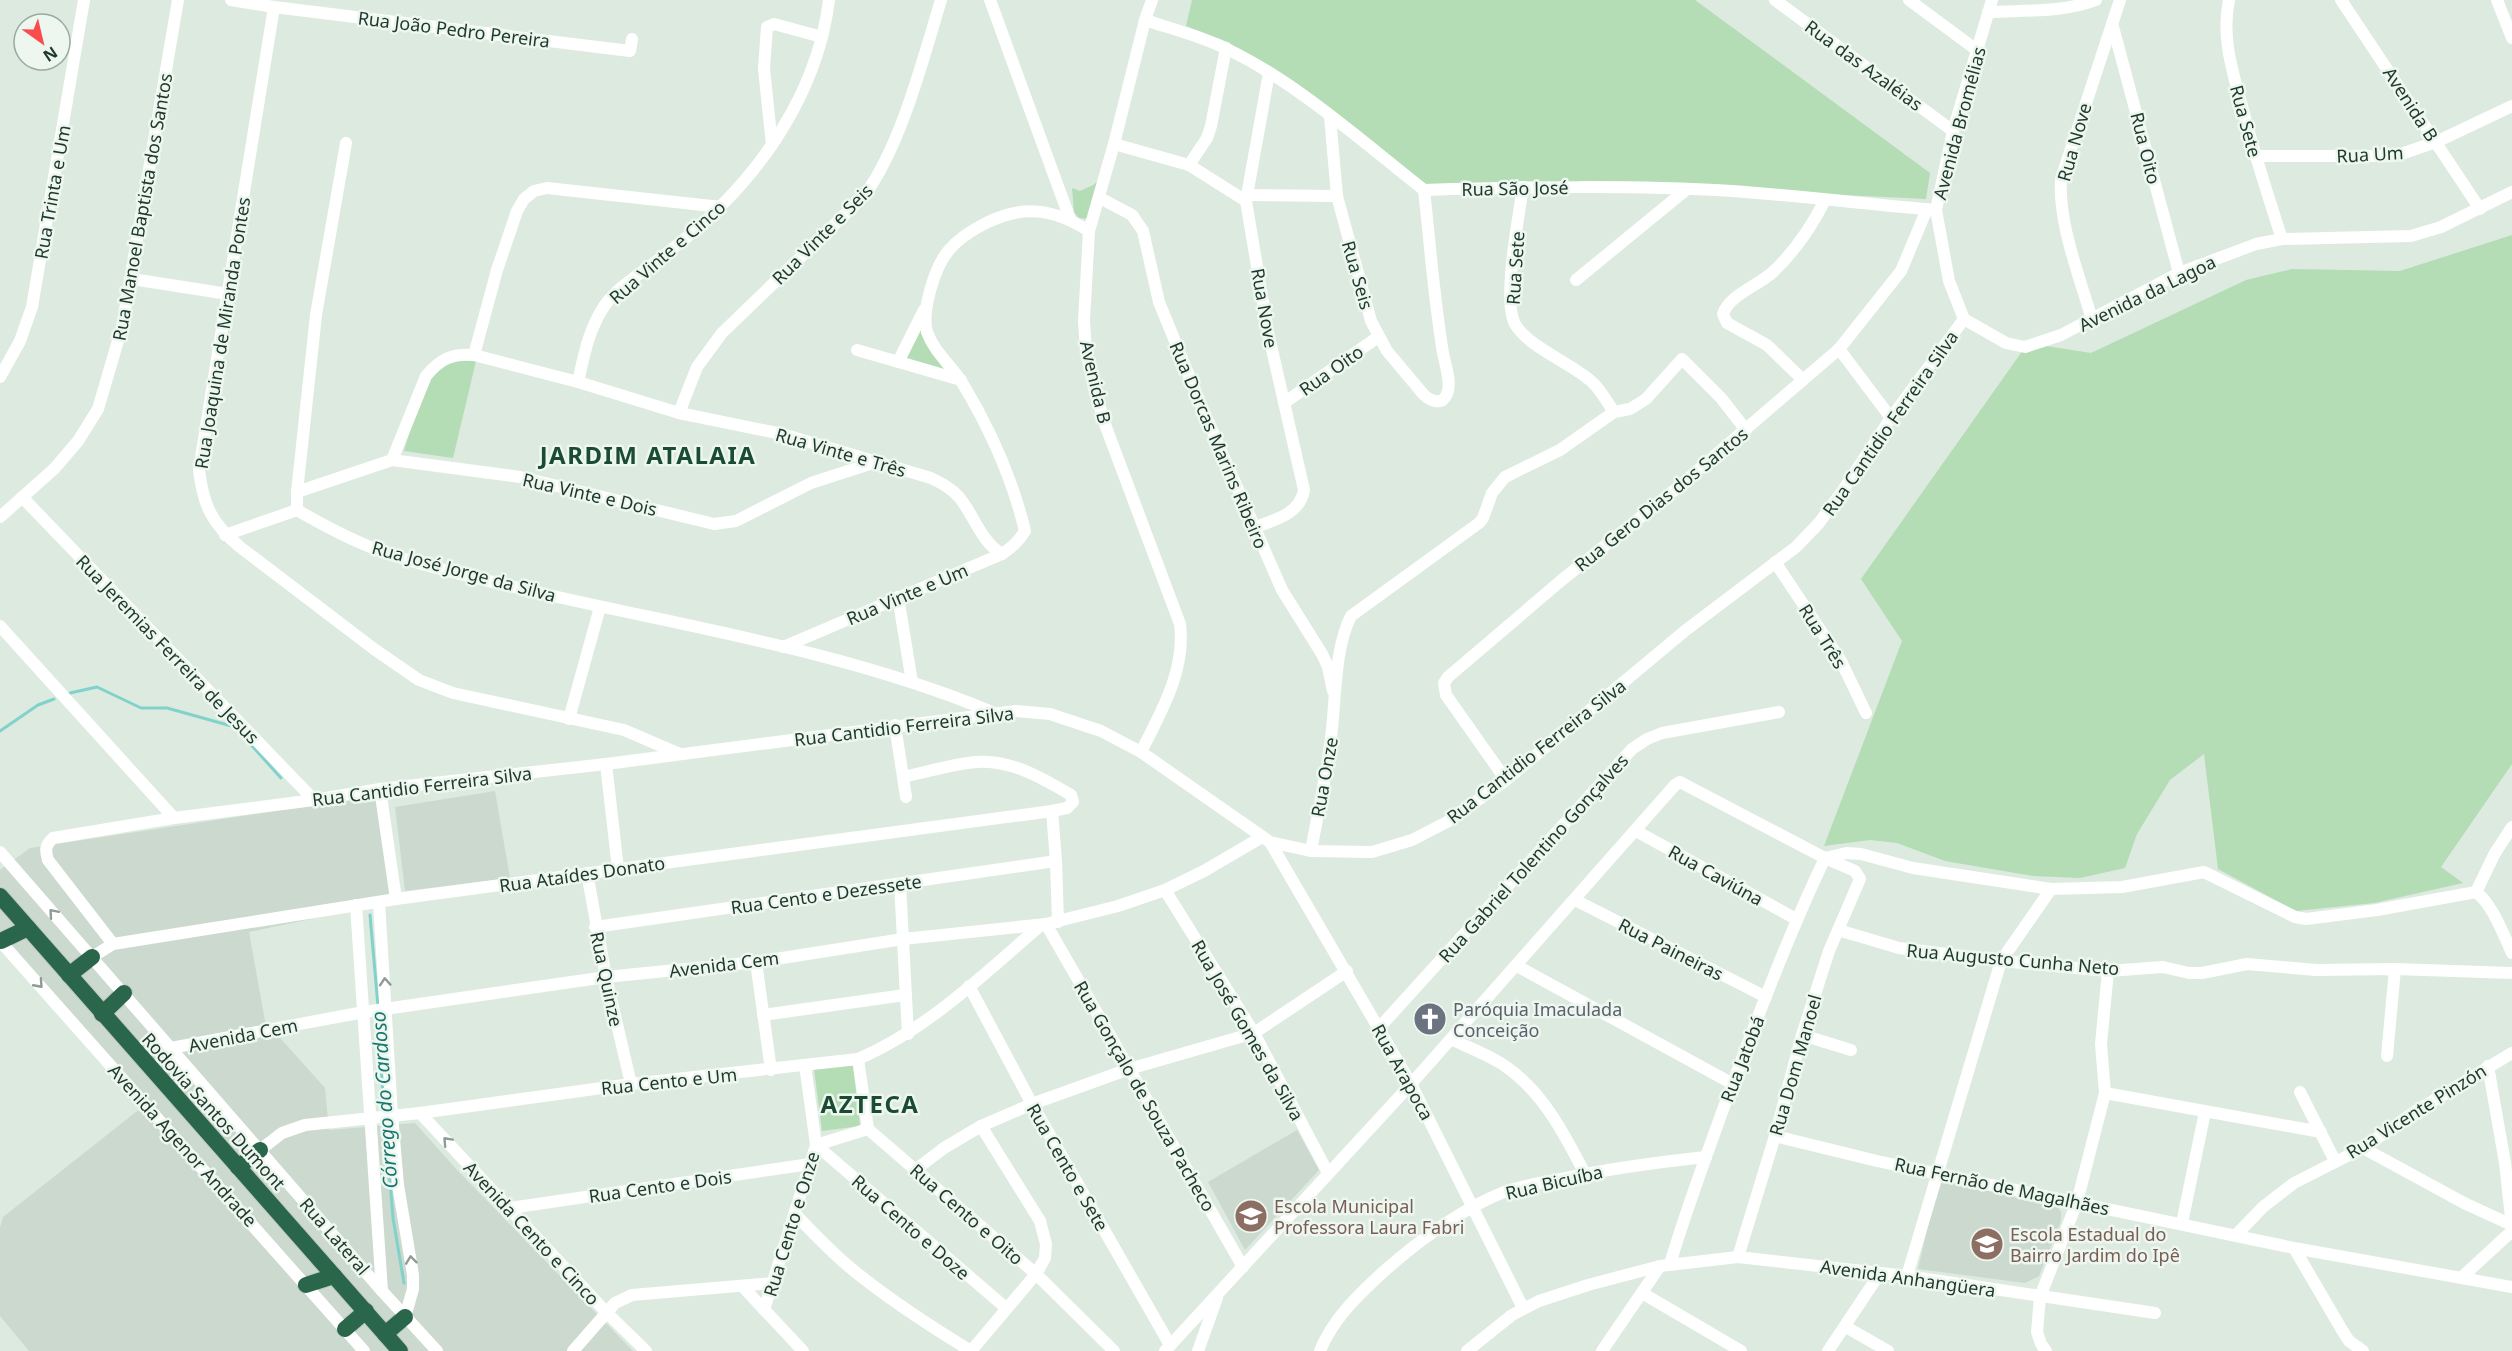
<svg xmlns="http://www.w3.org/2000/svg" width="2512" height="1351" font-family="'Noto Sans',sans-serif">
  <style>
    .built { fill: #cbd9cf }
    .green { fill: #b4dcb5 }
    .lines { fill: none; stroke-linecap: round; stroke-linejoin: round }
    .stream { stroke: #81d2ca; stroke-width: 3 }
    .highway-casing { stroke: #c0c8c4; stroke-width: 18 }
    .minor { stroke: #fff; stroke-width: 12 }
    .highway { stroke: #29664a; stroke-width: 16 }
    .oneway { stroke: #8e9c95 }
    .labels { text-anchor: middle; dominant-baseline: central; stroke-width: 5; stroke-linejoin: round; paint-order: stroke }
    .street-label { font-size: 18px; fill: #1e392b; stroke: #edf6ef }
    .worship-label { font-size: 18px; fill: #5b616d; stroke: #edf6ef; text-anchor: start }
    .education-label { font-size: 18px; fill: #785e54; stroke: #edf6ef; text-anchor: start }
    .water-label { font-size: 20px; font-style: italic; fill: #17766e; stroke: #edf6ef }
    .district-label { font-size: 24px; font-weight: bold; letter-spacing: 1.5px; fill: #1a4b33; stroke: #edf6ef }
  </style>
  <rect width="100%" height="100%" fill="#ddeae0"/>
  <g class="built">
    <path d="M495 791 510 878 405 891 395 807Z"/>
    <path d="M376 796 392 902 249 932 265 1021 325 1088 329 1130 415 1123 458 1171 633 1351H29L0 1316V1228L3 1217 141 1108 0 946V870L30 848Z"/>
    <path d="M1297 1130 1319 1170 1245 1250 1208 1182Z"/>
    <path d="M1939 1179 2058 1208 2061 1212V1221L2039 1276 2025 1283 1918 1269Z"/>
  </g>
  <g class="green">
    <path d="M1192 0H1695L1930 173 1926 199 1575 182 1521 181 1431 192 1306 96 1228 42 1186 26Z"/>
    <path d="M1102 178 1089 219 1079 218 1074 212 1072 188 1080 191 1093 185Z"/>
    <path d="M2512 235V764L2441 867 2463 883 2374 903 2296 911 2218 869 2204 754 2170 780 2137 834 2125 868 2080 878 2033 876 1945 861 1897 843 1870 840 1824 846 1902 641 1861 579 2028 343 2091 353 2246 280 2292 269 2400 271Z"/>
    <path d="M923 326 949 371 907 358Z"/>
    <path d="M462 360 476 361 453 458 404 451C409 434 423 388 432 375 439 366 452 363 462 360Z"/>
    <path d="M853 1064 860 1126 822 1131 814 1069Z"/>
  </g>
  <g class="lines">
    <g class="stream">
      <path d="M70 693 97 687 141 708H167L235 727 281 778"/>
      <path d="M0 731 38 705 54 699"/>
      <path d="M370 915 378 1006"/>
      <path d="M378 1013 384 1114"/>
      <path d="M385 1121 393 1218 404 1283"/>
    </g>
    <g class="highway-casing">
      <g id="highway">
        <path d="M0 896 400 1351"/>
        <path d="M1 941 28 928"/>
        <path d="M69 975 92 957"/>
        <path d="M102 1014 124 993"/>
        <path d="M238 1167 260 1150"/>
        <path d="M306 1285 334 1276"/>
        <path d="M345 1329 366 1311"/>
        <path d="M385 1334 405 1317"/>
      </g>
    </g>
    <g class="minor">
      <path d="M231 0 274 7 630 51 632 39"/>
      <path d="M990 0 1070 219"/>
      <path d="M1775 0 1953 131"/>
      <path d="M1909 0 1978 51"/>
      <path d="M1992 0 1953 131 1936 210 1949 281 1964 319 2006 343 2025 347 2061 335 2179 273 2256 244 2282 239 2411 236 2441 227 2512 192"/>
      <path d="M2229 0C2221 38 2233 73 2243 110 2254 153 2268 196 2282 239"/>
      <path d="M2341 0 2480 209"/>
      <path d="M2497 0 2512 38"/>
      <path d="M274 7 199 470C203 505 212 524 240 547L374 649 419 680 453 693 624 730 680 754"/>
      <path d="M1988 12C2025 10 2062 13 2096 0"/>
      <path d="M1145 20C1172 29 1201 36 1227 49 1296 82 1363 142 1424 190 1526 187 1630 185 1732 191 1800 196 1868 204 1936 210"/>
      <path d="M2112 23 2179 273"/>
      <path d="M1330 117 1337 196 1371 321 1387 351 1424 395C1431 401 1442 406 1447 394 1452 383 1445 364 1443 353 1434 299 1430 244 1424 190"/>
      <path d="M346 143 316 315 297 492V510C328 528 360 545 395 556 445 572 498 583 549 595 698 629 850 653 992 712"/>
      <path d="M1114 144 1189 165 1246 201 1268 332 1304 490C1300 515 1273 520 1253 528"/>
      <path d="M772 145 764 69 767 27 774 24 822 37"/>
      <path d="M2255 156H2395L2436 142 2512 106"/>
      <path d="M1189 165 1207 138 1211 126 1226 48"/>
      <path d="M1523 187C1519 216 1502 300 1515 324 1528 347 1573 364 1592 382 1601 390 1607 402 1614 412"/>
      <path d="M1247 195 1337 196"/>
      <path d="M1100 198 1132 215 1143 231 1159 302 1201 405 1282 590 1322 654 1328 667 1333 691"/>
      <path d="M1246 201 1269 73"/>
      <path d="M132 279 228 294"/>
      <path d="M1576 280 1687 189"/>
      <path d="M2092 320C2080 277 2058 224 2061 179L2120 0"/>
      <path d="M1839 349 1891 418"/>
      <path d="M857 350 961 380"/>
      <path d="M474 355 497 270 517 211 524 199 534 191 547 188 721 207"/>
      <path d="M898 362 924 310"/>
      <path d="M0 377 20 341 32 307 84 0"/>
      <path d="M1803 380 1767 345 1727 323 1723 314C1729 295 1759 285 1773 272 1796 250 1811 228 1825 200"/>
      <path d="M578 382C584 355 589 328 605 305 617 288 637 276 654 263 677 246 700 227 720 207 776 151 819 80 829 0"/>
      <path d="M1284 403 1378 337"/>
      <path d="M679 413 697 367 722 333 864 196C901 146 923 59 941 0"/>
      <path d="M392 460 426 376C440 359 452 353 474 355L578 382 679 413 782 434 931 478C941 483 951 488 959 497 974 515 981 542 1002 554"/>
      <path d="M297 492 392 460 520 477 714 524 736 521 811 483 876 462"/>
      <path d="M22 497 314 800"/>
      <path d="M0 517 54 469 78 441 98 409 122 327 178 0"/>
      <path d="M225 535 297 510"/>
      <path d="M1775 562 1841 661 1866 713"/>
      <path d="M898 597 912 682"/>
      <path d="M0 626 174 818"/>
      <path d="M783 647 1002 554C1012 547 1018 542 1025 531 1013 481 990 429 963 384 952 366 934 352 927 332 921 311 935 266 949 250 959 238 972 230 986 223 1024 204 1054 209 1089 231"/>
      <path d="M569 719 600 607"/>
      <path d="M895 725 906 797"/>
      <path d="M1141 752C1161 712 1186 670 1180 624L1106 427 1093 384 1086 351 1084 321 1089 231 1114 144 1145 20 1152 0"/>
      <path d="M606 764 618 869"/>
      <path d="M1506 780 1446 695 1444 683 1448 677 1563 579 1676 489 1839 349 1901 271 1927 209"/>
      <path d="M380 789 396 899"/>
      <path d="M1052 811 1056 861 1058 922"/>
      <path d="M1636 831 1796 919"/>
      <path d="M1270 842 1411 1084 1523 1308"/>
      <path d="M1311 851C1318 813 1326 776 1331 738 1336 700 1334 649 1351 616L1479 523 1483 518 1492 493 1505 477 1560 450 1614 412 1630 409 1646 399 1682 359 1721 398 1746 430"/>
      <path d="M0 852 382 1291 437 1351"/>
      <path d="M1825 858 1846 853 1861 854 1913 868 2051 889 2122 887 2204 872 2295 917 2306 919 2377 910 2476 892"/>
      <path d="M587 873 606 977 631 1084"/>
      <path d="M900 884 908 1034"/>
      <path d="M1165 890 1254 1033 1328 1173"/>
      <path d="M2476 892 2495 853 2512 827"/>
      <path d="M2476 892C2493 905 2503 934 2512 953"/>
      <path d="M1575 900 1766 997"/>
      <path d="M379 902 392 1115 398 1185 413 1275V1289L405 1317"/>
      <path d="M356 905 382 1291"/>
      <path d="M1046 924 1243 1267"/>
      <path d="M595 927 1056 861"/>
      <path d="M1838 930 1899 948 2001 961 2108 971 2163 967 2189 973H2202L2247 964 2316 970 2395 969 2512 973"/>
      <path d="M0 941 364 1351"/>
      <path d="M113 944 48 860C45 850 45 846 53 838L174 818 314 800 380 789 606 764 1016 711 1050 714 1101 731 1141 752 1270 842 1311 851 1372 852 1412 840 1447 822 1506 780 1686 630 1796 547 1819 523 1841 493 1891 418 1964 319"/>
      <path d="M92 957 113 944 396 899 1052 811 1067 808 1073 802 1071 795C1042 778 1010 759 976 762 952 764 927 772 903 777"/>
      <path d="M756 962 771 1070"/>
      <path d="M1517 966 1733 1084"/>
      <path d="M969 986 1032 1104 1170 1345"/>
      <path d="M763 1015 905 995"/>
      <path d="M1379 1028 1632 749 1647 739 1662 733 1779 712"/>
      <path d="M1802 1035 1851 1050"/>
      <path d="M1451 1039C1469 1048 1489 1055 1505 1066 1543 1092 1565 1135 1585 1174"/>
      <path d="M171 1048 364 1012 606 977 756 962 903 939 1046 924 1118 906 1165 890 1204 871 1262 837"/>
      <path d="M2387 1056 2395 969"/>
      <path d="M858 1059 868 1129 1036 1274 1114 1351"/>
      <path d="M2488 1066 2505 1163 2512 1227"/>
      <path d="M2300 1092 2335 1161"/>
      <path d="M2105 1093 2321 1132"/>
      <path d="M420 1113 606 1312 646 1351"/>
      <path d="M1775 1136 1877 1161 2294 1248 2512 1287"/>
      <path d="M816 1145 1006 1308"/>
      <path d="M816 1145 868 1129"/>
      <path d="M2363 1148 2464 1203 2512 1225"/>
      <path d="M260 1150 282 1133 305 1125 420 1113 631 1084 858 1059C928 1029 984 974 1041 925"/>
      <path d="M915 1170 944 1148 981 1126 1032 1104 1129 1069 1254 1033 1347 971"/>
      <path d="M510 1208 810 1164"/>
      <path d="M796 1215C814 1234 832 1253 853 1270 890 1300 930 1326 971 1351"/>
      <path d="M2182 1223 2205 1112"/>
      <path d="M2236 1235 2263 1207 2294 1183 2363 1148 2413 1113 2512 1053"/>
      <path d="M2294 1248 2342 1330 2349 1341 2363 1351"/>
      <path d="M1670 1264C1686 1210 1706 1157 1725 1104 1756 1021 1787 938 1825 858"/>
      <path d="M1907 1276 2001 961 2051 889"/>
      <path d="M2461 1278 2512 1231"/>
      <path d="M743 1287 803 1351"/>
      <path d="M1642 1293 1741 1351"/>
      <path d="M764 1310 816 1145 805 1065"/>
      <path d="M1846 1327 1888 1351"/>
      <path d="M573 1351 615 1303 632 1295 773 1283"/>
      <path d="M971 1351 1036 1274 1045 1258 1046 1244 1040 1221 981 1126"/>
      <path d="M1165 1351 1411 1084 1675 785 1680 782 1825 858 1855 871 1860 879 1829 951 1802 1035 1775 1136 1738 1257"/>
      <path d="M1198 1351 1217 1298"/>
      <path d="M1320 1351C1332 1320 1358 1295 1382 1273 1418 1241 1459 1210 1504 1192 1524 1185 1545 1182 1566 1178 1613 1168 1659 1162 1706 1157"/>
      <path d="M1467 1351 1512 1315 1539 1301 1588 1285 1660 1266 1738 1257 1907 1276 2155 1313"/>
      <path d="M1602 1351 1660 1266"/>
      <path d="M1828 1351 1880 1273"/>
      <path d="M2046 1351 2041 1344 2037 1332 2040 1297 2077 1202 2105 1093 2101 1044 2108 971"/>
    </g>
    <use href="#highway" class="highway"/>
  </g>
  <defs><path id="oneway-chevron" d="M-2-3.5L2.5 0L-2 3.5" fill="none" stroke-width="1.6" stroke-linecap="round" stroke-linejoin="round" transform="scale(1.5)"/></defs>
  <g class="oneway">
    <use href="#oneway-chevron" transform="translate(53 913) rotate(-131)"/>
    <use href="#oneway-chevron" transform="translate(385 982) rotate(-94)"/>
    <use href="#oneway-chevron" transform="translate(39 984) rotate(48)"/>
    <use href="#oneway-chevron" transform="translate(447 1141) rotate(-133)"/>
    <use href="#oneway-chevron" transform="translate(411 1260) rotate(-97)"/>
  </g>
  <defs>
    <g id="church-disc" transform="scale(1.725)"><circle r="9.5" fill="#6b7280" stroke="#edf6ef"/><path d="M-1.2-6h2.4v3.5h3.3v2.4h-3.3V6h-2.4V-.1h-3.3v-2.4h3.3Z" fill="#fff"/></g>
    <g id="school-disc" transform="scale(1.725)"><circle r="9.5" fill="#8d6e63" stroke="#edf6ef"/><path d="M0-5L7-2L0 1L-7-2ZM-4 1L0 2.5L4 1V4Q0 6-4 4Z" fill="#fff"/></g>
  </defs>
  <g fill-rule="evenodd">
    <use href="#church-disc" x="1430" y="1019"/>
    <use href="#school-disc" x="1251" y="1216"/>
    <use href="#school-disc" x="1987" y="1244"/>
  </g>
  <g class="labels">
    <g class="street-label">
      <text transform="translate(454 29) rotate(7)">Rua João Pedro Pereira</text>
      <text transform="translate(1864 65) rotate(36)">Rua das Azaléias</text>
      <text transform="translate(2411 104) rotate(57)">Avenida B</text>
      <text transform="translate(2246 121) rotate(75)">Rua Sete</text>
      <text transform="translate(1959 123) rotate(-75)">Avenida Bromélias</text>
      <text transform="translate(2074 142) rotate(-74)">Rua Nove</text>
      <text transform="translate(2146 148) rotate(76)">Rua Oito</text>
      <text transform="translate(2370 154) rotate(-3)">Rua Um</text>
      <text transform="translate(1515 188) rotate(-1)">Rua São José</text>
      <text transform="translate(52 192) rotate(-80)">Rua Trinta e Um</text>
      <text transform="translate(142 207) rotate(-80)">Rua Manoel Baptista dos Santos</text>
      <text transform="translate(822 234) rotate(-45)">Rua Vinte e Seis</text>
      <text transform="translate(667 252) rotate(-41)">Rua Vinte e Cinco</text>
      <text transform="translate(1515 268) rotate(-86)">Rua Sete</text>
      <text transform="translate(1358 275) rotate(74)">Rua Seis</text>
      <text transform="translate(2147 293) rotate(-26)">Avenida da Lagoa</text>
      <text transform="translate(1265 308) rotate(80)">Rua Nove</text>
      <text transform="translate(222 333) rotate(-81)">Rua Joaquina de Miranda Pontes</text>
      <text transform="translate(1331 370) rotate(-35)">Rua Oito</text>
      <text transform="translate(1096 382) rotate(77)">Avenida B</text>
      <text transform="translate(1890 423) rotate(-55)">Rua Cantidio Ferreira Silva</text>
      <text transform="translate(1219 445) rotate(67)">Rua Dorcas Marins Ribeiro</text>
      <text transform="translate(841 452) rotate(16)">Rua Vinte e Três</text>
      <text transform="translate(590 494) rotate(13)">Rua Vinte e Dois</text>
      <text transform="translate(1661 499) rotate(-39)">Rua Gero Dias dos Santos</text>
      <text transform="translate(464 571) rotate(15)">Rua José Jorge da Silva</text>
      <text transform="translate(907 594) rotate(-23)">Rua Vinte e Um</text>
      <text transform="translate(1823 636) rotate(58)">Rua Três</text>
      <text transform="translate(168 649) rotate(46)">Rua Jeremias Ferreira de Jesus</text>
      <text transform="translate(904 726) rotate(-7)">Rua Cantidio Ferreira Silva</text>
      <text transform="translate(1536 751) rotate(-38)">Rua Cantidio Ferreira Silva</text>
      <text transform="translate(1324 777) rotate(-80)">Rua Onze</text>
      <text transform="translate(422 786) rotate(-7)">Rua Cantidio Ferreira Silva</text>
      <text transform="translate(1533 858) rotate(-48)">Rua Gabriel Tolentino Gonçalves</text>
      <text transform="translate(582 874) rotate(-8)">Rua Ataídes Donato</text>
      <text transform="translate(1716 875) rotate(29)">Rua Caviúna</text>
      <text transform="translate(826 894) rotate(-8)">Rua Cento e Dezessete</text>
      <text transform="translate(1671 949) rotate(27)">Rua Paineiras</text>
      <text transform="translate(2013 959) rotate(5)">Rua Augusto Cunha Neto</text>
      <text transform="translate(724 964) rotate(-7)">Avenida Cem</text>
      <text transform="translate(607 979) rotate(78)">Rua Quinze</text>
      <text transform="translate(1248 1030) rotate(60)">Rua José Gomes da Silva</text>
      <text transform="translate(243 1035) rotate(-11)">Avenida Cem</text>
      <text transform="translate(1742 1059) rotate(-69)">Rua Jatobá</text>
      <text transform="translate(1795 1065) rotate(-74)">Rua Dom Manoel</text>
      <text transform="translate(1403 1072) rotate(61)">Rua Arapoca</text>
      <text transform="translate(669 1081) rotate(-6)">Rua Cento e Um</text>
      <text transform="translate(1145 1096) rotate(60)">Rua Gonçalo de Souza Pacheco</text>
      <text transform="translate(214 1111) rotate(48)">Rodovia Santos Dumont</text>
      <text transform="translate(2416 1111) rotate(-32)">Rua Vicente Pinzón</text>
      <text transform="translate(183 1145) rotate(48)">Avenida Agenor Andrade</text>
      <text transform="translate(1068 1167) rotate(60)">Rua Cento e Sete</text>
      <text transform="translate(1554 1182) rotate(-13)">Rua Bicuíba</text>
      <text transform="translate(660 1186) rotate(-8)">Rua Cento e Dois</text>
      <text transform="translate(2002 1186) rotate(12)">Rua Fernão de Magalhães</text>
      <text transform="translate(967 1214) rotate(41)">Rua Cento e Oito</text>
      <text transform="translate(791 1224) rotate(-73)">Rua Cento e Onze</text>
      <text transform="translate(911 1227) rotate(41)">Rua Cento e Doze</text>
      <text transform="translate(532 1233) rotate(47)">Avenida Cento e Cinco</text>
      <text transform="translate(335 1236) rotate(49)">Rua Lateral</text>
      <text transform="translate(1908 1278) rotate(8)">Avenida Anhangüera</text>
    </g>
    <g class="worship-label">
      <text x="1453" y="1009">Paróquia Imaculada<tspan x="1453" dy="21">Conceição</tspan></text>
    </g>
    <g class="education-label">
      <text x="1274" y="1206">Escola Municipal<tspan x="1274" dy="21">Professora Laura Fabri</tspan></text>
      <text x="2010" y="1234">Escola Estadual do<tspan x="2010" dy="21">Bairro Jardim do Ipê</tspan></text>
    </g>
    <g class="water-label">
      <text transform="translate(384 1100) rotate(-94)">Córrego do Cardoso</text>
    </g>
    <g class="district-label">
      <text x="648" y="454">JARDIM ATALAIA</text>
      <text x="870" y="1103">AZTECA</text>
    </g>
  </g>
  <g transform="translate(42 42) rotate(146)"><circle r="28" fill="#edf6ef" stroke="#9aaaa1" stroke-width="1.5"/>
  <path d="M0-4.5L10 22L0 15L-10 22Z" fill="#f84c4d"/>
  <text y="-9" font-size="16" font-weight="bold" text-anchor="middle" fill="#1e392b">N</text>
  </g>
</svg>
